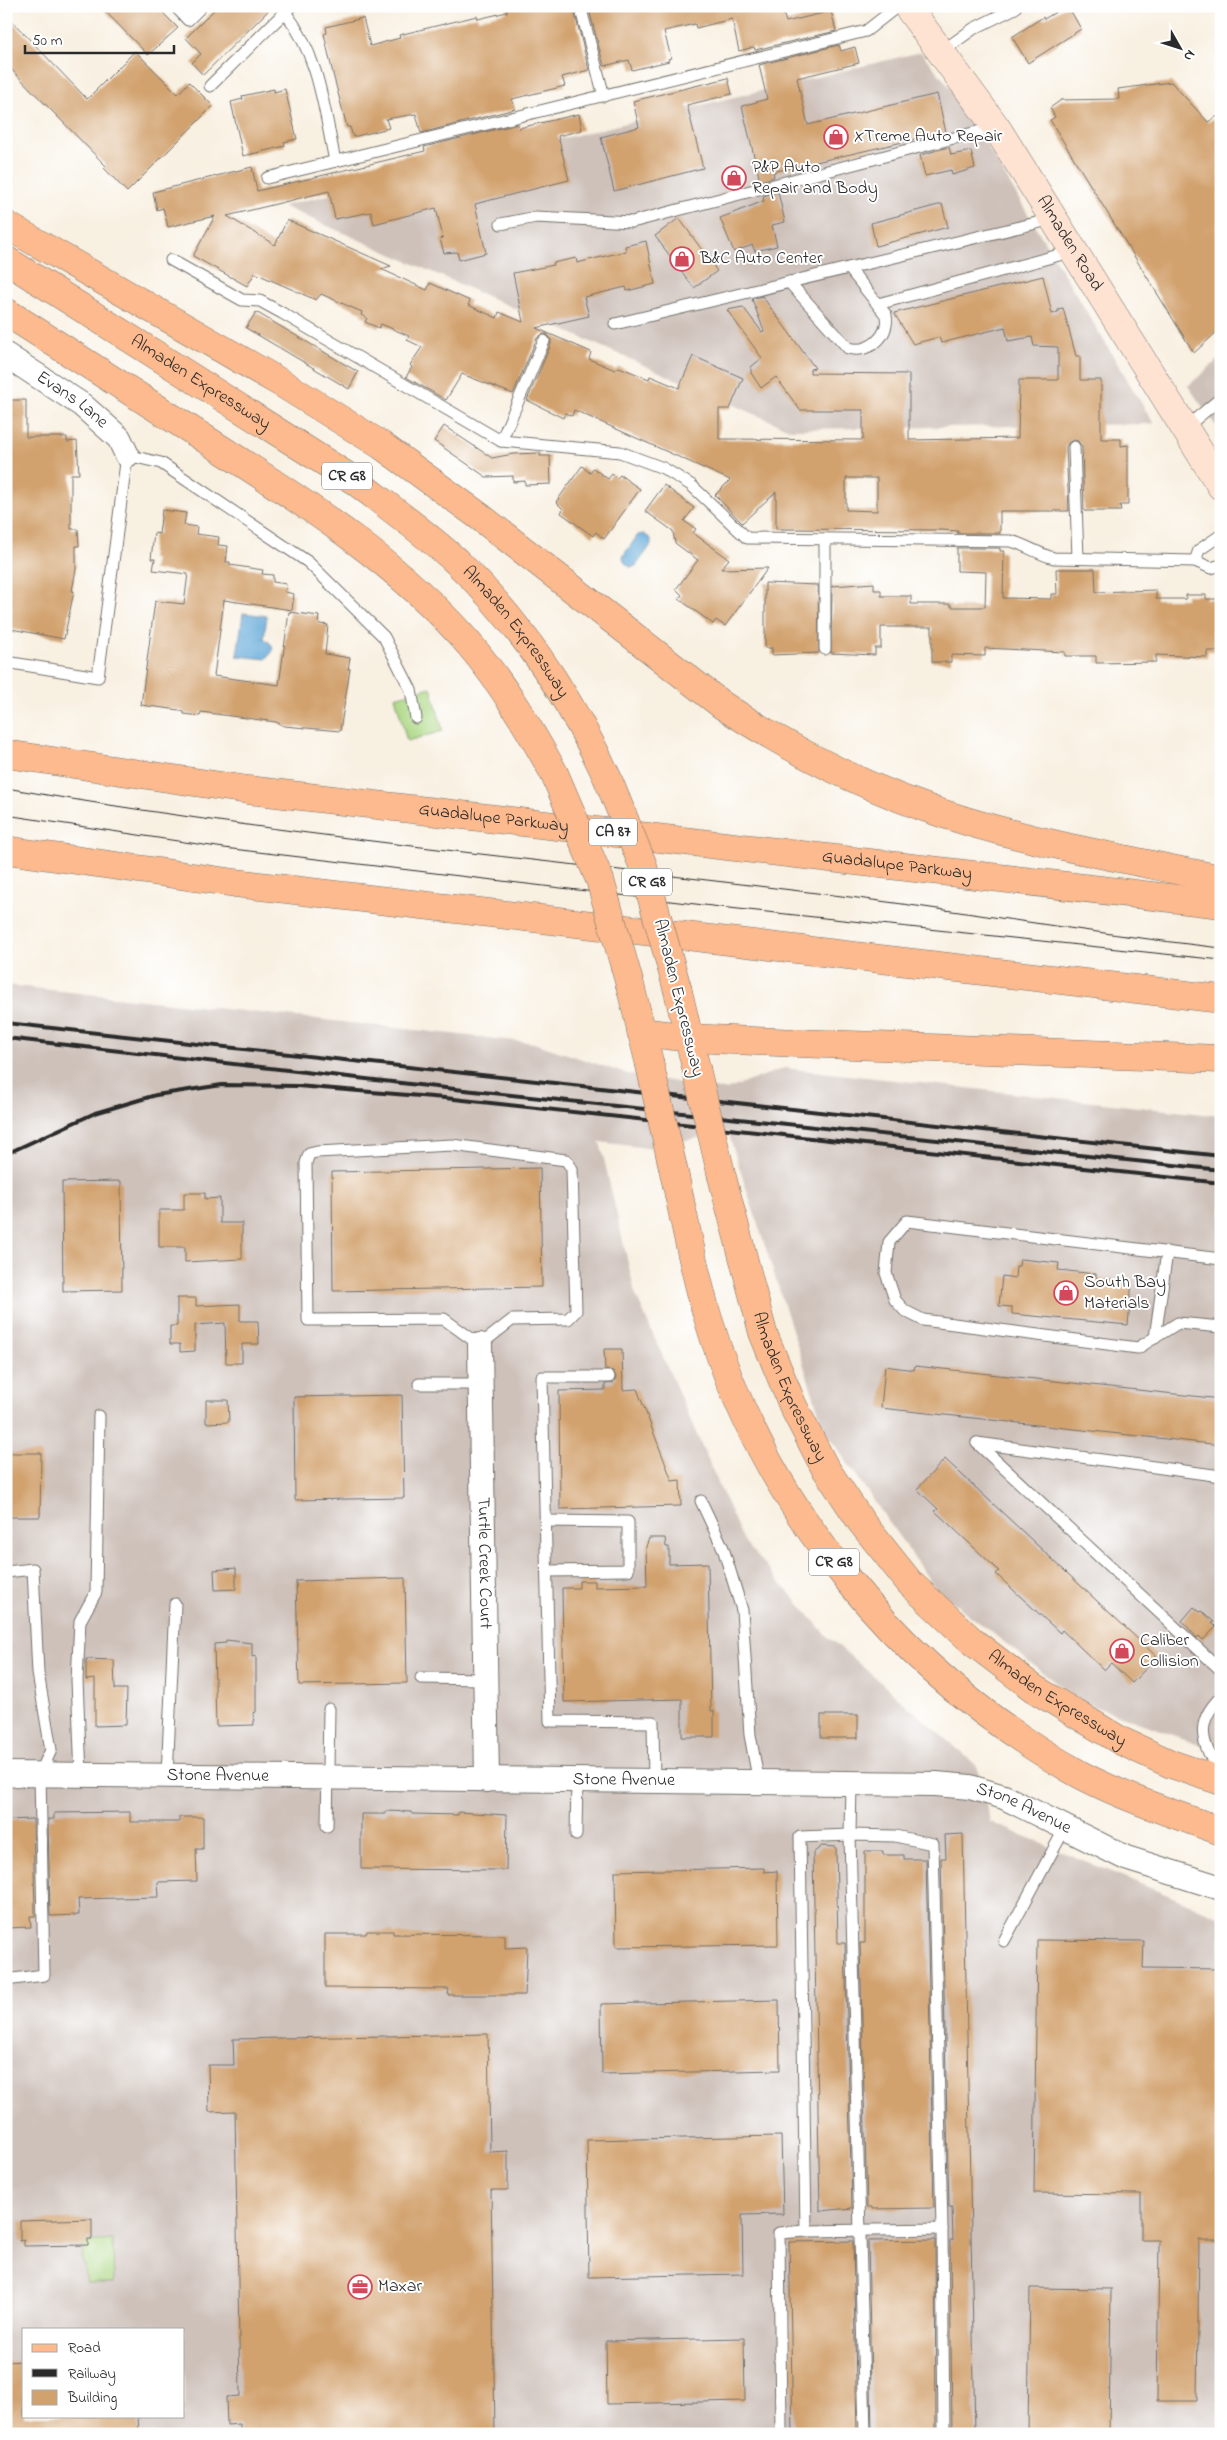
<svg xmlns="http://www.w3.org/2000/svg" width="1227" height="2440" font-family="'Indie Flower',sans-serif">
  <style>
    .industrial { fill: #cec1ba; fill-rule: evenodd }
    .green { fill: #abd783; stroke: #6b8157 }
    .water { fill: #62a9d8; stroke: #466a82 }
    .building { fill: #d2a26e; fill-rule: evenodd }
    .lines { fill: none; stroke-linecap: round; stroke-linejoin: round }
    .lane-casing { stroke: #73706b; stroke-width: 13 }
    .street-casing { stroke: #73706b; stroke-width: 26 }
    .secondary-casing { stroke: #73706b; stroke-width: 29 }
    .primary-casing { stroke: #73706b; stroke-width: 29 }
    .highway-casing { stroke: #73706b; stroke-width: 29 }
    .lane { stroke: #fff; stroke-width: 11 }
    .street { stroke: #fff; stroke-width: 24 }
    .secondary { stroke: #fee3d2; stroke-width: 28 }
    .primary { stroke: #fcba8e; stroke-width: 28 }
    .highway { stroke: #fcba8e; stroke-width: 28 }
    .tram { stroke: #2b2b2b; stroke-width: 1 }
    .rail { stroke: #2b2b2b; stroke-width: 4 }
    .primary-bridge-casing { stroke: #73706b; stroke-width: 29; stroke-linecap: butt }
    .primary-bridge { stroke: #fcba8e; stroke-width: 28 }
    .labels { text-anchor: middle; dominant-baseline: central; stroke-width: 4; stroke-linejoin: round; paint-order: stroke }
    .shield { fill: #fff; stroke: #6b6b6b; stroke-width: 1 }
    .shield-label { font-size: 16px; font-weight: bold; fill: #2b2b2b }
    .poi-label { font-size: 18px; fill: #2b2b2b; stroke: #fff; text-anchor: start }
    .street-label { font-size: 18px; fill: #2b2b2b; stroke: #fff }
  </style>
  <rect width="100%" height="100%" fill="#fff"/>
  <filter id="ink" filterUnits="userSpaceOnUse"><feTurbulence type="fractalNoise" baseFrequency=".02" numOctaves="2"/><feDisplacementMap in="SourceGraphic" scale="10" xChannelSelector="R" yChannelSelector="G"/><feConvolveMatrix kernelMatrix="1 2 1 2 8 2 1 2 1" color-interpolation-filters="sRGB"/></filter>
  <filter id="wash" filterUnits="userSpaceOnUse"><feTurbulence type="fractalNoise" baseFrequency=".0096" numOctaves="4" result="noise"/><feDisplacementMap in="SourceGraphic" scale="20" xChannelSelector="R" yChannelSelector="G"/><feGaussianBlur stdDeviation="1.12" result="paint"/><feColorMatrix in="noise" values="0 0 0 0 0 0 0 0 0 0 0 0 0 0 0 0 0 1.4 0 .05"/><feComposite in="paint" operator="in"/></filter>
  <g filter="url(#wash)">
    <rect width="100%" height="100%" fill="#f8f0e1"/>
    <g class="industrial">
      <path d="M921 52 957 96 1154 424 789 429 282 206Z"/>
      <path d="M1221 357V433L1188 386Z"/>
      <path d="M6 985 534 1043 627 1074 726 1090 784 1068 1221 1116V1752L1079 1701 935 1588 825 1431 728 1132 647 1148 600 1142 635 1293 743 1540 827 1636 977 1766 990 1822 1221 1917V2434H6ZM24 2329H184V2416H24Z"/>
    </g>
    <g class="green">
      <path d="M431 687 443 731 407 741 395 697Z"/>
      <path d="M113 2240 114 2283H87L82 2259 84 2242Z"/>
    </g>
    <g class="water">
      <path d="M644 534 651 539V545L636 566 630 567 624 562 623 556 638 535Z"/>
      <path d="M243 613 267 616 264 638 272 645 273 651 266 659 237 656Z"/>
    </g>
    <g id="blocks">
      <g class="building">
        <path d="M100 6H156L178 28 148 55Z"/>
        <path d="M218 6H273L203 75 192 63 201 54 186 38Z"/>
        <path d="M506 6H573L589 70 562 77 565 86 512 99 515 109 421 133 416 114 386 119 389 128 353 137 350 127H347L333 74 324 34 327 33 326 27 363 18 370 46 400 38 399 35 477 16 478 19 507 12Z"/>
        <path d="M588 6H781L786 22 831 11 836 31 755 50 754 47 739 51 732 19 696 28 695 24 664 31 671 58 668 59 669 61 632 70 629 60 604 66Z"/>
        <path d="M1066 6H1068L1081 29 1028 63 1012 37 1043 17 1044 19Z"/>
        <path d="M6 15 87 99 135 51 178 94 189 82 213 106 127 192 104 168 106 166 6 64Z"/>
        <path d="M839 45 841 51 855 47 859 63 797 78 808 125 937 94 946 132 773 172 774 177 760 181 742 106 767 99 759 65Z"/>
        <path d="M728 78 732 94 687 105 703 168 614 191 601 137 639 127 633 101Z"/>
        <path d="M1171 82 1208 122 1221 114V328L1194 353 1050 120 1055 117 1050 108 1061 100 1119 99 1118 89Z"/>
        <path d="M274 89V92L285 89 297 139 284 142 285 146 243 156 231 102 243 99 242 96Z"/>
        <path d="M579 114 582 130 558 136 569 180 475 204 486 253 459 260 457 252 444 253 440 239 443 238 436 208 374 224 371 212 335 219 329 191 227 216 275 245 287 220 391 266 381 269 427 290 430 283 470 301 468 305 497 318 499 312 523 322 513 273 554 265 553 263 576 258 577 263 626 251 625 246 646 241 655 284 627 291 626 287 584 297 589 316 536 328 591 352 589 359 615 370 619 367 649 379 650 376 679 388 693 356 743 378 730 409H719V439H725L863 440V410H800L776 377 761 388 751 373V367L762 358 727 310 743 307 762 332 764 331 752 299 762 296 815 368 810 369V373L909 374V440L1018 438 1019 380H1058V347L1034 346 1032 337 1008 341 1005 327 941 343 939 337 913 344 894 313 1043 276 1052 314 1058 312V309L1063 308 1076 356H1080V380H1101V439H1121V446L1128 445V505H1120L1121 511H1084L1082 447 1078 441 1073 440 1068 443 1066 447 1069 511H1000V533H957L958 531 941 530 776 529V492L742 523 715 495 730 480 574 410 572 416 565 413 563 418 527 400 551 344V340L547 334H543L537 338 513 394 462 374 446 400 406 377 412 367 410 365 422 347 407 340 409 336 381 324 379 328 365 322 367 318 361 315 362 312 321 294 316 300 255 273 247 286 193 256 215 216 168 227 163 208 157 210 153 192 252 167 257 191 425 151 424 147 518 124 519 128ZM846 478H877V511L846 510Z"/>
        <path d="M949 147 951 155 971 151 975 168 952 175 951 170 925 176 920 155Z"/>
        <path d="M778 192 785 222 772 225 777 246 755 251 752 245 734 252 720 218 764 201 763 196Z"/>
        <path d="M942 204 948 227 876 246 871 223Z"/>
        <path d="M679 218 717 271 694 288 655 236Z"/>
        <path d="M256 312 358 372 349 389 246 328Z"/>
        <path d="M6 400H26V437H67V442L77 441 79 474H71V529H78L79 546H76V569L72 591H74L64 639 6 628Z"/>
        <path d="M444 426 492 458 513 454 540 453V456H550L551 484 525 485V481L513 482V476L486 477 434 441Z"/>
        <path d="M582 466 590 473 593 468 608 479 612 474 617 478 620 475 640 489 604 539 596 532 593 536 561 513 563 509 556 502Z"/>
        <path d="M664 485 694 508 684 521 696 529 693 533 729 559 721 569 768 568 725 626 716 620 713 624 679 599 682 595 676 589 698 560 675 543 673 531 645 511Z"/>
        <path d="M162 510 186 513 184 525 197 527 196 534 219 537 218 545 228 546 226 562H230V565L263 570 262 574 273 575V582L286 584 285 592 294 594 292 610 224 600 214 676 279 685 289 612 319 616 318 622 320 624 328 625 325 654 350 658 348 669H350L340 731 284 726 276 722 201 712 200 716 184 714V712L179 710 141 705 155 601 184 604 188 574 153 570 155 559H151L154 533 159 534Z"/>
        <path d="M957 548H1000V551H1004L1003 598 1051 599V594H1057L1056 569H1095L1096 592 1156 590V599H1186V595H1206V599H1219L1221 651H1207V657L1156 655V662L1096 663V656H1065V652L985 648V656L951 655V662H932V627H881V648H875V655L831 653 832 586 874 583V590H881V596H911V604H951V607H985L986 572 957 571Z"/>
        <path d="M765 583 818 585 819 653 772 655V648H765Z"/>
        <path d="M540 1168 542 1287 333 1291 332 1172Z"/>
        <path d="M121 1181 122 1290 63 1291 62 1182Z"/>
        <path d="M184 1193H205V1199L220 1198V1223H242V1259L185 1262V1247H159V1210H184Z"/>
        <path d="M1020 1259 1059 1263 1058 1270 1096 1274V1278L1132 1281 1128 1325 1012 1314V1307L999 1306 1002 1276 1015 1278 1016 1266H1019Z"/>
        <path d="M177 1298H196V1306L240 1304V1321H258L259 1344H242V1363H226L225 1323 195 1325V1351L180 1352V1344H170V1326H177Z"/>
        <path d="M604 1349H622L623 1390 637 1389 672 1481 680 1480 681 1506 560 1509 559 1391 605 1390V1384L613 1383 616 1377 613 1371 605 1370Z"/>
        <path d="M885 1366 914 1370 915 1366 1221 1399V1445L881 1408Z"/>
        <path d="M402 1395 404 1498 295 1500 294 1397Z"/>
        <path d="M206 1400H228L229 1422 206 1423Z"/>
        <path d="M6 1453H41L40 1517H6Z"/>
        <path d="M945 1459 1157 1657 1132 1683 1111 1663 1104 1670 1062 1630 1060 1633 996 1574 999 1571 935 1511 938 1509 917 1489Z"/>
        <path d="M649 1538H665L666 1547H669V1564L708 1563 711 1711H714V1737H682V1699L564 1702 562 1588H579V1581H595V1587L647 1586 646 1547Z"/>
        <path d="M236 1568V1589L215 1590 214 1570Z"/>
        <path d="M405 1578 407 1683 299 1685 296 1581Z"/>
        <path d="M1194 1607 1200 1612 1202 1611 1214 1622 1212 1623 1216 1627 1203 1640 1199 1636 1197 1638 1182 1621Z"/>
        <path d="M226 1640 252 1643V1657L256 1656V1712L253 1713 254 1725 216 1726 214 1644 226 1643Z"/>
        <path d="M86 1659 114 1660 115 1689H127L126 1725 95 1726V1679L86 1680Z"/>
        <rect x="821" y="1715" width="37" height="23"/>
        <path d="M386 1811 412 1812V1814L458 1815V1812L507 1815 506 1870 361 1869V1814H386Z"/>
        <path d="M130 1812V1822H179V1817H203V1849H196L197 1881 158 1882 159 1897 78 1899 79 1915 50 1916 48 1819H54V1813Z"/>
        <path d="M33 1819 35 1916H30L31 1927 6 1928V1820Z"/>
        <path d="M963 1834 975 2434H952L950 2240H953L952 2207H949L941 1858H946L945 1835Z"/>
        <path d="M822 1846 836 1847 838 1943H845L852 2208 820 2211 813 1853Z"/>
        <path d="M865 1851H883V1855H904V1859H926L934 2208 872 2209V2207H867L860 1943H865Z"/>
        <path d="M764 1868V1872L777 1871 778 1945 616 1947 615 1871Z"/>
        <path d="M367 1931H393V1934L505 1935V1948L527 1947 525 1995H448L449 1989 325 1988V1934H366Z"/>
        <path d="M1037 1940 1144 1941 1143 1968 1221 1969V2240H1199L1197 2401H1157L1159 2240H1141V2194L1034 2193Z"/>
        <path d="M779 2000 780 2070 602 2074 601 2004Z"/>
        <path d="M488 2034 490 2152 508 2151V2190H491L495 2434H240V2424L227 2425 226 2397 240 2396 235 2111 209 2112 208 2065H234L233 2039Z"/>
        <path d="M781 2136 783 2214 742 2215 743 2274 589 2277 587 2140Z"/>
        <path d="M92 2219V2239H88V2245L24 2246V2240L20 2241V2221Z"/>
        <path d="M935 2240 936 2434H872L868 2241Z"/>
        <path d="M853 2241 857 2434H793L789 2242Z"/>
        <path d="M1030 2288 1111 2289 1109 2434H1028Z"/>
        <path d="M744 2338 745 2401 607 2404 606 2341Z"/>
        <path d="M24 2361V2416H138L139 2434H6V2362Z"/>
      </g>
    </g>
  </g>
  <g filter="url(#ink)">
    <use href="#blocks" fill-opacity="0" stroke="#73706b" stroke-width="1"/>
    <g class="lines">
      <g class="lane-casing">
        <g id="lane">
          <path d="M175 6 188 20 202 6"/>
          <path d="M580 6 604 96"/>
          <path d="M285 12C319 55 324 109 335 161"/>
          <path d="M941 52 973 29 1015 8"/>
          <path d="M210 86 290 7"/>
          <path d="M267 178 866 31 898 6"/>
          <path d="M501 224 536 217 632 222 996 127"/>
          <path d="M171 260 242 300 260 301 282 313 501 441 620 452 663 468 691 485 747 538 1011 541C1026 545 1038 554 1054 558L1195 561 1211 568 1221 565"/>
          <path d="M789 282 848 348C869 354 890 336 886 315L849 268"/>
          <path d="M878 304 1074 251"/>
          <path d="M615 324 1053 219"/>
          <path d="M1185 428 1221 398"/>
          <path d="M501 441 544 341"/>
          <path d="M1074 447 1078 558"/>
          <path d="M825 539V649"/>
          <path d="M1195 561 1199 550 1221 535"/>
          <path d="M6 662 98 677 127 455 161 463 308 562 384 637 411 690 416 718"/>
          <path d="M452 1145 566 1160 572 1169 576 1311 568 1319 512 1320 480 1345 444 1319 308 1320 306 1163 309 1154 317 1152Z"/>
          <path d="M1221 1259 907 1221 889 1242 886 1273 895 1300 905 1311 923 1320 1138 1348 1178 1323 1221 1327"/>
          <path d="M1155 1338 1167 1252"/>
          <path d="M609 1377H542L550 1721 653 1722 654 1781"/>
          <path d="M419 1384H479"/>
          <path d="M977 1443 1221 1670"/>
          <path d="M977 1443 1221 1476"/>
          <path d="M701 1501 723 1548 742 1610 750 1735 759 1783"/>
          <path d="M546 1521 628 1522V1570L547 1571"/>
          <path d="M6 1572 33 1569 38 1673 51 1750 40 1774 44 1975 6 1980"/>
          <path d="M421 1678 484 1679"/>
          <path d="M1221 1697C1191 1726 1205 1746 1221 1777"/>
          <path d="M81 1775 77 1680 80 1621 96 1592 99 1416"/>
          <path d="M167 1776 175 1604"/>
          <path d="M851 1783 850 1835 865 2434"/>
          <path d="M327 1826 329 1709"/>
          <path d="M576 1835 577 1780"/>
          <path d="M850 1835 895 1836 933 1844 942 2229 806 2231 800 1837Z"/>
          <path d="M1004 1941 1065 1828"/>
          <path d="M942 2229 944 2434"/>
          <path d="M781 2434 779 2233 806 2231"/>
        </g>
      </g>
      <g class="street-casing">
        <g id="street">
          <path id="s1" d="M6 355 82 405 119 438 127 455"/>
          <path id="s2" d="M480 1345 487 1780"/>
          <path id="s3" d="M6 1774 936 1784 970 1787 1004 1797 1126 1858 1221 1888"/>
        </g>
      </g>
      <g class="secondary-casing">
        <g id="secondary">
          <path id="s4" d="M907 6 996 127 1221 486"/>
        </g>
      </g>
      <g class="primary-casing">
        <g id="primary">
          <path id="s5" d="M6 260 355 481C389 507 424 532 456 561 521 623 569 696 607 777"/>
          <path d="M6 312C74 356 142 399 210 442 303 502 396 560 469 644 503 684 529 728 554 773"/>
          <path d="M630 985 649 1061"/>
          <path d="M678 991 696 1068"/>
          <path d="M673 1168C684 1217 693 1267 707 1315 764 1508 904 1678 1081 1775 1125 1798 1174 1814 1221 1831"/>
          <path id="s6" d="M722 1177 763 1333 793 1406 824 1466 862 1523 910 1583 973 1642 1033 1688 1121 1741 1171 1764 1221 1781"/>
        </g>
      </g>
      <g class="highway-casing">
        <g id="highway">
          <path d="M6 225 283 384 381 445 479 516 722 705C797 754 879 795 966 821 1049 846 1136 861 1221 879"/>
          <path id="s7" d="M6 754 248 790 1221 904"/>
          <path d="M6 850 235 883 1221 999"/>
          <path d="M641 1032 690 1038 797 1043 1221 1059"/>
        </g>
      </g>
      <use href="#lane" class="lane"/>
      <use href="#street" class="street"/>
      <use href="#secondary" class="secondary"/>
      <use href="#primary" class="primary"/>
      <use href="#highway" class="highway"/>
      <g class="tram">
        <path d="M6 788C269 834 535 859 800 891 941 907 1080 932 1221 948"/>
        <path d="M6 815 224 848 729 908 1221 960"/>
      </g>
      <g class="rail">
        <path d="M6 1023 1221 1156"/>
        <path d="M6 1038 436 1087 1221 1170"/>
        <path d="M6 1154 95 1113 156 1095 222 1085 297 1086 445 1098 1221 1183"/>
      </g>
      <g class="primary-bridge-casing">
        <g id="primary-bridge">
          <path d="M554 773 600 880 630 985"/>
          <path d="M607 777 642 863 678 991"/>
          <path d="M649 1061 673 1168"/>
          <path d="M696 1068 722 1177"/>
        </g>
      </g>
      <use href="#primary-bridge" class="primary-bridge"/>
    </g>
  </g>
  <defs>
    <g id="shop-ring" transform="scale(1.25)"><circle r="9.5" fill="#fff" stroke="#d1495b" stroke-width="1.5"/><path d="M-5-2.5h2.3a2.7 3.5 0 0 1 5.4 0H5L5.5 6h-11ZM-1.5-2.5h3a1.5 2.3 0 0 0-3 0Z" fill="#d1495b"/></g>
    <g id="office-ring" transform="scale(1.25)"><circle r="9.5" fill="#fff" stroke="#d1495b" stroke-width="1.5"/><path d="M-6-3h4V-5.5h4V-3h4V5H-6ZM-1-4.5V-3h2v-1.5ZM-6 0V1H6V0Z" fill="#d1495b"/></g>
  </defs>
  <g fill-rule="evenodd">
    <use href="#shop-ring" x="836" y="137"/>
    <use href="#shop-ring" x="734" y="178"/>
    <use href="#shop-ring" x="682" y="259"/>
    <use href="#shop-ring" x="1066" y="1293"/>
    <use href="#shop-ring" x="1122" y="1651"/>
    <use href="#office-ring" x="360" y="2287"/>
  </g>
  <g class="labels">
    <g class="shield">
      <rect x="322" y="462.5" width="50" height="27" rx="4"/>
      <rect x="589" y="818.5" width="48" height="27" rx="4"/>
      <rect x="622" y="868.5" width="50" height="27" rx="4"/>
      <rect x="809" y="1548.5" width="50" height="27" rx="4"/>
    </g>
    <g class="shield-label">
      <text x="347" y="476">CR G8</text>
      <text x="613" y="832">CA 87</text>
      <text x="647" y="882">CR G8</text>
      <text x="834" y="1562">CR G8</text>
    </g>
    <g class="poi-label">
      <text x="854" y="137">XTreme Auto Repair</text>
      <text x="752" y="168">P&amp;P Auto<tspan x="752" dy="21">Repair and Body</tspan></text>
      <text x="700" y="259">B&amp;C Auto Center</text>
      <text x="1084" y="1283">South Bay<tspan x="1084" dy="21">Materials</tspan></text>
      <text x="1140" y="1641">Caliber<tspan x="1140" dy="21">Collision</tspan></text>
      <text x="378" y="2287">Maxar</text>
    </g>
    <g class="street-label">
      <text stroke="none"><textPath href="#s4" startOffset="288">Almaden Road</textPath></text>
      <text stroke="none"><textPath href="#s5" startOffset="230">Almaden Expressway</textPath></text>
      <text stroke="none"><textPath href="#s1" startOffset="80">Evans Lane</textPath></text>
      <text stroke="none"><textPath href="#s5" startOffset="635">Almaden Expressway</textPath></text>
      <text stroke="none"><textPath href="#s7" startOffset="492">Guadalupe Parkway</textPath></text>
      <text stroke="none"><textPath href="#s7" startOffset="898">Guadalupe Parkway</textPath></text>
      <text transform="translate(678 998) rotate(76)">Almaden Expressway</text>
      <text stroke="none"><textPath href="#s6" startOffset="221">Almaden Expressway</textPath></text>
      <text stroke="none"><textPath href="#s2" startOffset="218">Turtle Creek Court</textPath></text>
      <text stroke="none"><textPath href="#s6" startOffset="641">Almaden Expressway</textPath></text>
      <text stroke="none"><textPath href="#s3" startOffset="212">Stone Avenue</textPath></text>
      <text stroke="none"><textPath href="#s3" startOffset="618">Stone Avenue</textPath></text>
      <text stroke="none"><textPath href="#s3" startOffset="1022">Stone Avenue</textPath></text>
    </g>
  </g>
  <rect width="1227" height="2440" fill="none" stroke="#fff" stroke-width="25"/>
  <rect x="22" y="2328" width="162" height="90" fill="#ffffff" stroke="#aaaaaa"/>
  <rect x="32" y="2344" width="25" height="8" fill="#fcba8e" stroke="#aaaaaa"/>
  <text x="68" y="2352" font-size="15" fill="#2b2b2b">Road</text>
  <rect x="32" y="2369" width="25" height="8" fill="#2b2b2b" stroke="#aaaaaa"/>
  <text x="68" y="2378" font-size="15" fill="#2b2b2b">Railway</text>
  <rect x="32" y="2390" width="25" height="15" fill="#d2a26e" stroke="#aaaaaa"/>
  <text x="68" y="2402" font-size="15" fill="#2b2b2b">Building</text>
  <g transform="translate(1180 48) rotate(129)" stroke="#ffffff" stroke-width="4" paint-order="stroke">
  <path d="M0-4L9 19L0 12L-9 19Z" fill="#2b2b2b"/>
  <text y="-8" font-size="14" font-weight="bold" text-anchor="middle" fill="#2b2b2b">N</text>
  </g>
  <path d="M25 45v8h149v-8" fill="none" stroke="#2b2b2b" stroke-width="2.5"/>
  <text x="32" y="45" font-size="15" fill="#2b2b2b" stroke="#ffffff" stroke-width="4" paint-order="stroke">50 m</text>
</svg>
